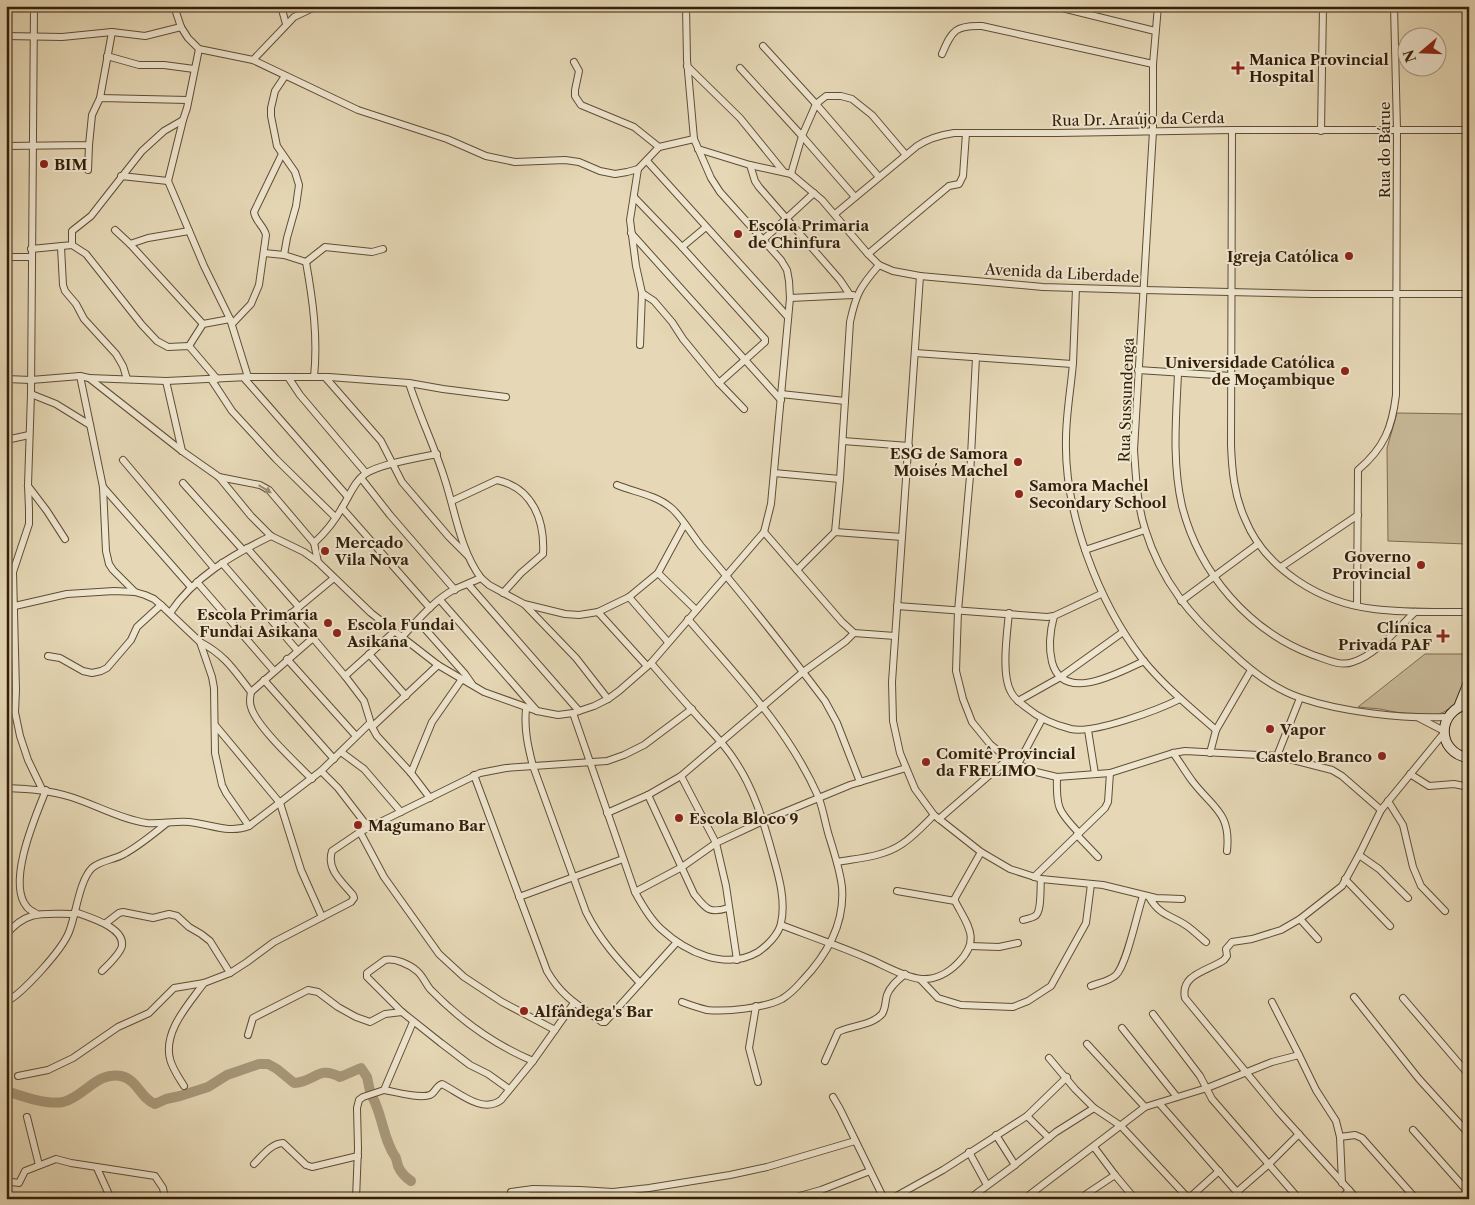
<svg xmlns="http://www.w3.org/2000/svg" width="1475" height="1205" font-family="'Libre Caslon Text',serif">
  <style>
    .green { fill: #c8b998; stroke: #7e6c50 }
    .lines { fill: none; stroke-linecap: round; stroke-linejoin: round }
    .river { stroke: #a9997b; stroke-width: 10 }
    .street-casing { stroke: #604d34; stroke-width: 8 }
    .secondary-casing { stroke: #331f08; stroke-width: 11 }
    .street { stroke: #efe6d0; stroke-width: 6 }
    .secondary { stroke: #efe6d0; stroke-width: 9 }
    .oneway { fill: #9a8c76 }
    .poi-dot { fill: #8f2418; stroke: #efe6d0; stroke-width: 2 }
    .labels { text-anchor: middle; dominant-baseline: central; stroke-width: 4; stroke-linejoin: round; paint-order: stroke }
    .poi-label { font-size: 15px; font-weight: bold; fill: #331f08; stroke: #efe6d0; text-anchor: start }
    .street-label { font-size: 15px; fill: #331f08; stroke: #efe6d0 }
  </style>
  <rect width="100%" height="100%" fill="#e6d8b6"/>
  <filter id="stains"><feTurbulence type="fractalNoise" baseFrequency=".004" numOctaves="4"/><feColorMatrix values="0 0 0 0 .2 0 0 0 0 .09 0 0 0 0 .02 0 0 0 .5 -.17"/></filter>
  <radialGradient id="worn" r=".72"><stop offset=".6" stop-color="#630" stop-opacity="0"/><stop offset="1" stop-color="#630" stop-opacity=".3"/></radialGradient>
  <g class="green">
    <path d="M1397 413 1467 414V544L1388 541 1387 448Z"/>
    <path d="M1425 654H1469L1467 684 1456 704 1444 712 1432 717 1424 718 1380 709 1358 707Z"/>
  </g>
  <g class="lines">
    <g class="river">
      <path d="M6 1091C21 1096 47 1105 63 1102 84 1097 97 1071 121 1076 137 1079 141 1099 155 1104L166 1099 180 1096 208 1087 227 1075 259 1064H268L277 1069 294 1083C315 1082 318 1065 340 1077L361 1068 367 1077 370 1091"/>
      <path d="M372 1096C383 1116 383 1140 396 1158 396 1159 398 1165 398 1166 401 1173 405 1177 411 1181"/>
    </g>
    <g class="street-casing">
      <g id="street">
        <path d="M34 6 31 394 28 485 29 509V524L13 572 16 690 15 712 20 736 28 760 42 789"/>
        <path d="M281 6 286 24"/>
        <path d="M1054 6 1155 31"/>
        <path d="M1158 6 1153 64V131L1134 450C1136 477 1137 504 1145 529 1161 581 1191 617 1231 652 1251 671 1274 689 1301 698 1342 712 1403 719 1447 717"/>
        <path d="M6 36 62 37 112 32 145 36 181 27"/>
        <path d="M763 46 816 104 826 96H841L852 99 872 115 906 155"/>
        <path d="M199 49 253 60 358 110 447 139 486 156 515 162 565 160 579 162 600 171 615 174 627 172 638 169 659 147 694 139"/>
        <path d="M942 54C952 30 956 25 982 26L1153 64"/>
        <path d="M107 56 139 65H164L194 69"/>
        <path d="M253 60 294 17 317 6"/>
        <path d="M574 62 579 71 575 90V96L581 105 634 127 659 147"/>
        <path d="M687 66 740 118 783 171"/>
        <path d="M740 68 802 136 855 197"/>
        <path d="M100 98 112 32"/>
        <path d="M183 120 168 181 204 266 230 319 248 377"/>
        <path d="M1232 130 1231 445C1232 470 1234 495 1245 519 1265 569 1321 603 1374 609 1405 613 1437 612 1469 612"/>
        <path d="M1321 131 1323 6"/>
        <path d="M6 146 89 145 92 115 100 98 188 100"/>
        <path d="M698 149 750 165 791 174 822 200 868 254 879 265 893 271 920 276 1043 287 1144 290 1313 294H1469"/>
        <path d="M647 161 788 317"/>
        <path d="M750 165 755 181 759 187 840 280 850 295"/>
        <path d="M638 169 630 220 636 266 642 293 640 345"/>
        <path d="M88 170 89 145"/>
        <path d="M791 174 802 136 816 104 879 177"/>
        <path d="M121 176 168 181"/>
        <path d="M634 197 682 247 765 339V342L719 383"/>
        <path d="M835 214 917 146C929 138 940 135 954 133H1058L1232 130H1469"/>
        <path d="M115 230 130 244 203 324"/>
        <path d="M631 233 781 400"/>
        <path d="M763 240 814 193"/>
        <path d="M130 244 148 238 189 231"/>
        <path d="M72 245 86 254 142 325 157 341 168 347 189 346 217 379"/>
        <path d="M61 247 63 285 65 291 76 304 84 319 116 354 123 366 127 379"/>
        <path d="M682 247 706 227"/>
        <path d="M31 249 72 245V231L91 216 142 151 164 131 183 120 187 108 199 49 188 38 181 27 174 6"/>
        <path d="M264 253 284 255 306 262 325 247 372 252 383 249"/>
        <path d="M868 254 949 186 959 184 963 176 966 133"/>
        <path d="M284 255 287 238 296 206 299 185 295 172 277 146 271 116V108L275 91 285 76"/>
        <path d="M6 257H32"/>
        <path d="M306 262C313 301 318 338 314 377"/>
        <path d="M920 276 892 682 893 721 900 753 915 789 934 815 981 852 1010 869 1041 879 1103 885 1156 898 1182 899"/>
        <path d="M1076 288C1075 313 1074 338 1073 363 1071 388 1066 414 1066 439 1064 512 1098 602 1143 660 1164 686 1191 708 1216 730"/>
        <path d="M642 293 654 301 672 322 683 339 719 383 744 409"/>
        <path d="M790 298 853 295"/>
        <path d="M232 324 251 304 259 285 266 235C264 226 255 221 254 212L282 154"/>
        <path d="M189 346 203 324 230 319"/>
        <path d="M915 353 1072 364"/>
        <path d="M976 357 970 476 958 611 957 640 956 671 963 699 972 722 990 744 1008 759 1032 771 1057 777 1110 773 1173 753 1185 751 1277 756 1300 698"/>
        <path d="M1138 370 1231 376"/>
        <path d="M1178 374C1176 418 1172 463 1182 506 1199 573 1249 631 1313 655 1326 659 1340 667 1353 662 1376 655 1398 628 1415 612"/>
        <path d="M80 376 103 487 106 551 109 564 113 570 135 592"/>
        <path d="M288 377 300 395 366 473"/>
        <path d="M325 377 381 441 402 482 449 537 468 556"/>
        <path d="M89 378 166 381 248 377H329L409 383 443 389 506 397"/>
        <path d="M244 378 348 497"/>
        <path d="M6 379 31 380 80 376 89 378 182 451 219 477 251 516 271 536 304 552 318 562 371 613 438 665 484 692 537 711 558 715 573 713 594 706 608 699 619 691 651 663 764 532 771 504 790 298 789 281 787 270 781 260 720 192 711 178 694 139 687 60 686 6"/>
        <path d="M211 379 232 411 276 459 335 517"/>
        <path d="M166 381 182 451"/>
        <path d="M409 383C419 415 434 445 444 477 455 510 460 550 481 578"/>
        <path d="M31 394 56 404 90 425"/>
        <path d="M781 394 845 401"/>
        <path d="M6 440 29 435"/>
        <path d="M843 441 909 446"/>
        <path d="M123 460 214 568"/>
        <path d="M774 473 840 479"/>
        <path d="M219 477 260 485 269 490 314 543 318 562"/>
        <path d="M361 478 390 515 455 590"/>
        <path d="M183 483 243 550"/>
        <path d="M617 485C634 492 656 495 670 507 680 514 692 535 701 546 744 596 785 648 825 701L837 723 860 782"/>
        <path d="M28 486 47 511 65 539"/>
        <path d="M103 487 191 587"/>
        <path d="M452 501 497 480C533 488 545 521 543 554L521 573 503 593"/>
        <path d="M342 508 430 608"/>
        <path d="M764 532 842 622 854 633 895 636"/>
        <path d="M835 532 840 479 850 322C856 294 860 287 879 265"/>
        <path d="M314 543C325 533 336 519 343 506 350 495 354 482 365 474 379 464 418 458 437 454"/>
        <path d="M247 548 299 607"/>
        <path d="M1085 550 1145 530"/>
        <path d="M222 563 297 650"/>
        <path d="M1281 567 1358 515"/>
        <path d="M797 570 835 532 902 537"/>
        <path d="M658 573 696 610"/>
        <path d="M197 582 274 671"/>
        <path d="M468 584 579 711"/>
        <path d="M629 597 668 642"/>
        <path d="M440 600 537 711"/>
        <path d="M1181 601 1258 544"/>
        <path d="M525 605 576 658 608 699"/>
        <path d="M897 606 1047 617 1054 616 1101 594"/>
        <path d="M1357 606 1358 470C1384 448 1392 428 1396 395L1397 130 1394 6"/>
        <path d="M6 608 67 594 114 591 135 592 145 595 154 599 161 605 200 642 212 677 214 688 215 753 222 785 226 793 249 826"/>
        <path d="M598 612 647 666"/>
        <path d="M170 613C194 577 232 555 271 536"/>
        <path d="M291 613 313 638"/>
        <path d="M1009 613C1007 633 1001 675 1011 692 1014 699 1022 704 1027 708 1040 719 1055 725 1071 729 1094 734 1158 710 1180 699"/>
        <path d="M1054 616C1050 631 1048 646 1052 662 1063 704 1118 673 1144 661"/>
        <path d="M418 621 465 674 472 684"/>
        <path d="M276 626 334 578"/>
        <path d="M402 637C418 620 434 600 455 589 464 585 472 582 481 578L489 585 524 604 565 614 579 615 598 612 629 597 658 573 684 525"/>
        <path d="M200 642C225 655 234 670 251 692"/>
        <path d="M369 654 406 696"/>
        <path d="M48 656 60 658 83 671 92 673 101 671 107 668 131 640 137 627 161 605"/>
        <path d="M6 657 15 652"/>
        <path d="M287 659 356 736"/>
        <path d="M345 676 364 701 372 727 377 736 411 773 430 798"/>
        <path d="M264 680 334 759"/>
        <path d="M1018 701 1059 678 1123 632"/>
        <path d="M526 709C524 729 528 747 533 766L586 912C600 940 619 961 640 983"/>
        <path d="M573 713 635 892 682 867 716 843 763 821 850 785 906 768"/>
        <path d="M1419 718 1444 731"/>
        <path d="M215 725 280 803 301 870 322 917"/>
        <path d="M372 727 438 665"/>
        <path d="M1088 730 1095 774"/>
        <path d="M341 752 364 769 401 812"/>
        <path d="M1173 753C1180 762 1186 773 1193 782 1214 809 1231 813 1227 851"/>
        <path d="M1210 753 1216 730 1251 670"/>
        <path d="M1277 756 1332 770 1342 776 1381 810"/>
        <path d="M1018 764 1042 719"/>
        <path d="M321 771 370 723"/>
        <path d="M411 773 432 722 462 679"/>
        <path d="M1410 774 1429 786 1454 784 1469 787"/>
        <path d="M474 775 547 971C562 997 578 1005 602 1022H605L677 942"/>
        <path d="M681 776 716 843 726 886 737 960"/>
        <path d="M1057 777C1056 807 1058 811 1079 833"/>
        <path d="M312 779C297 764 256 726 251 707 249 702 250 697 251 692L313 638 345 676 395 631"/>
        <path d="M6 788C29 789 49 790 71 797 96 805 120 819 147 823 161 824 175 821 189 822 210 824 229 834 249 826L321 771 338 788 368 827"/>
        <path d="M648 795 694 894C706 909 709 914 728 908"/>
        <path d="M1388 801 1403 825 1413 867 1421 886 1445 911"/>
        <path d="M607 813 648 795 681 776 803 672 846 641 854 633"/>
        <path d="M939 819 1008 759"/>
        <path d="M1077 835 1098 857"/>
        <path d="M1359 855 1379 869 1408 898"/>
        <path d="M837 862C859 858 883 857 902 844 914 836 924 825 934 815"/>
        <path d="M1034 877 1105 808 1108 802 1110 773"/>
        <path d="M1345 879 1390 926"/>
        <path d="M897 891 955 901"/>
        <path d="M635 892C642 905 650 919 661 929 686 952 725 971 758 952 767 946 779 934 781 923 786 901 779 877 773 856 764 823 754 789 735 761 726 746 713 733 701 720 684 701 667 682 651 663"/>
        <path d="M519 897 623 859"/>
        <path d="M1149 897C1160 916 1171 915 1187 926 1194 931 1200 937 1206 942"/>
        <path d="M75 912C88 917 125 927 122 946 120 954 108 965 102 971"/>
        <path d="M37 914C34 912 29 910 27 907 6 883 36 815 46 790"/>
        <path d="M1300 919 1318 939"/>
        <path d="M1023 920C1026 919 1032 918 1035 916 1042 912 1040 887 1041 879"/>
        <path d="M106 923 119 913 123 912 153 918 169 914 177 916 189 927 201 934 210 941 230 973"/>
        <path d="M781 925C810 936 839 946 867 958 884 965 903 977 921 979 937 980 948 973 958 963 982 939 967 925 955 901V898L981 852"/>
        <path d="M6 935C26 909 45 914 75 914"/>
        <path d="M970 946 999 947 1018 943"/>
        <path d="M920 979 938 998 961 1005 1013 1007 1028 1001 1051 986 1086 923 1091 884"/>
        <path d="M1091 986C1098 983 1110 981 1116 975 1127 964 1137 913 1143 896"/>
        <path d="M1354 997 1419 1079 1469 1134"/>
        <path d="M1403 998 1469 1075"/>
        <path d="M6 1002C23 993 62 950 69 932 76 915 79 881 92 868 101 860 114 860 124 854 139 846 153 834 167 823"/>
        <path d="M682 1002C690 1005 699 1008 707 1010 727 1012 764 1008 782 999 790 994 796 988 802 981 826 956 845 924 842 887 840 870 834 852 829 836 825 823 823 808 818 796 788 728 735 674 688 619"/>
        <path d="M1272 1002 1299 1055"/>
        <path d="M756 1006 749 1048 758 1082"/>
        <path d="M1153 1014 1200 1076 1212 1099 1299 1199"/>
        <path d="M1122 1028 1177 1097"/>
        <path d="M555 1030 502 1002 464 977 439 954 384 877 360 832 480 773 506 768 607 761 624 755 644 745 692 709"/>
        <path d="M248 1035 253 1018 308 990 318 992 338 1007 356 1017 370 1022 385 1014 402 1012"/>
        <path d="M1087 1044 1145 1107"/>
        <path d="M1049 1058 1075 1089 1094 1108"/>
        <path d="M825 1061 838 1032C852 1025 871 1026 882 1014 886 1008 885 1001 887 995 890 986 898 980 905 974"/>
        <path d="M18 1076 48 1070 73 1058 118 1027 149 1013 174 988 204 983 230 973 247 962 274 942 351 902 354 898 353 895C342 882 326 869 332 851L360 832"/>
        <path d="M184 1086C179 1078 172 1068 170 1059 163 1031 189 1004 204 983"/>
        <path d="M509 1089 488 1074 470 1065 441 1043 402 1012 367 977V973L385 960C395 958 409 964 417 971 423 976 425 983 430 989 459 1019 495 1045 533 1061"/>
        <path d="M384 1090C395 1092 420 1099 430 1095 435 1093 436 1086 442 1084 460 1093 482 1114 501 1100L533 1061 574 1003"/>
        <path d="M833 1097 840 1109 884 1199"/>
        <path d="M1159 1103 1243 1199"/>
        <path d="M1027 1116 1049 1138"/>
        <path d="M27 1117 39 1165"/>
        <path d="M1413 1130 1469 1193"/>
        <path d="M996 1135 1015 1165"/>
        <path d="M1340 1137 1355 1135 1362 1138 1416 1199"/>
        <path d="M1094 1147 1115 1175"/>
        <path d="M969 1152 987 1185"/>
        <path d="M254 1164C262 1156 272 1143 283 1143L306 1165 312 1167 358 1156"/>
        <path d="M97 1168 111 1199"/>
        <path d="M6 1186 12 1182 19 1183 25 1171 56 1159 71 1163 155 1176 163 1188 165 1199"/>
        <path d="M1238 1191 1269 1164 1299 1134"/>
        <path d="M511 1192 533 1189 580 1190 613 1192 649 1188 730 1175 767 1167 855 1141"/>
        <path d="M356 1199 358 1148 357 1108 359 1100 363 1097 384 1090 413 1022"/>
        <path d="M789 1199 821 1190 870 1171"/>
        <path d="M891 1199 943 1170 1027 1116 1067 1077"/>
        <path d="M969 1199 1015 1165 1056 1132 1094 1108 1121 1126 1189 1199"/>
        <path d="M1024 1199 1145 1107 1207 1088 1272 1062 1299 1055 1316 1090 1336 1121 1340 1137 1342 1183"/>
        <path d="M1086 1199 1085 1195 1115 1175 1135 1199"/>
        <path d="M1188 1199 1219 1171"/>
        <path d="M1341 1199 1349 1190"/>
        <path d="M1357 1199 1278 1111 1185 998C1180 974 1208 971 1224 960L1227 956 1226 949 1232 942 1252 939 1281 930 1300 919 1342 886 1359 855 1381 810 1444 733"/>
      </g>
    </g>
    <g class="secondary-casing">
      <g id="secondary">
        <path d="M1469 704C1436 710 1436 753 1469 758"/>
        <path d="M1459 706 1469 681"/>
      </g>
    </g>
    <use href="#street" class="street"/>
    <use href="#secondary" class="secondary"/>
  </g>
  <defs><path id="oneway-solid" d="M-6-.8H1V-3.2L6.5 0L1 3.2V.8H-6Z" transform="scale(1.25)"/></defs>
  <use class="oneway" href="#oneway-solid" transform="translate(265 489) rotate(31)"/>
  <g class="poi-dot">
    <path d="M1235.5 60.5h5v5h5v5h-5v5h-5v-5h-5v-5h5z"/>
    <circle cx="44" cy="164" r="5"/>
    <circle cx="738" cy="234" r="5"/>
    <circle cx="1349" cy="256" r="5"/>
    <circle cx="1345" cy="371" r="5"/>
    <circle cx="1018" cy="462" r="5"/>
    <circle cx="1019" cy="494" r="5"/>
    <circle cx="325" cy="551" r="5"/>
    <circle cx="1421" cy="565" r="5"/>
    <circle cx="328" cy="623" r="5"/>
    <circle cx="337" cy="633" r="5"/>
    <path d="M1440.5 628.5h5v5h5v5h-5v5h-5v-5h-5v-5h5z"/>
    <circle cx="1270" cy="729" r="5"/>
    <circle cx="1382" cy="756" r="5"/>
    <circle cx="926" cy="762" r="5"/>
    <circle cx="679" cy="818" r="5"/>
    <circle cx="358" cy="825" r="5"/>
    <circle cx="524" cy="1011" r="5"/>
  </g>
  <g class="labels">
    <g class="poi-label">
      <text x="1249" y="59">Manica Provincial<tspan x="1249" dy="17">Hospital</tspan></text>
      <text x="54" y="164">BIM</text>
      <text x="748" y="225">Escola Primaria<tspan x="748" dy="17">de Chinfura</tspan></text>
      <text x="1339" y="256" text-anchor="end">Igreja Católica</text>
      <text x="1335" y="362" text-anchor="end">Universidade Católica<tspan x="1335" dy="17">de Moçambique</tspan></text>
      <text x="1008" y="453" text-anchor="end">ESG de Samora<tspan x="1008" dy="17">Moisés Machel</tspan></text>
      <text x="1029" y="485">Samora Machel<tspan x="1029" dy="17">Secondary School</tspan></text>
      <text x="335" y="542">Mercado<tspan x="335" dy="17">Vila Nova</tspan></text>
      <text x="1411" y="556" text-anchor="end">Governo<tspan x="1411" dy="17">Provincial</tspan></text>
      <text x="318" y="614" text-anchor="end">Escola Primaria<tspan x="318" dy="17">Fundai Asikana</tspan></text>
      <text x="347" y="624">Escola Fundai<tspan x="347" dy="17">Asikana</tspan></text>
      <text x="1432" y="627" text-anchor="end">Clínica<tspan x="1432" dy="17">Privada PAF</tspan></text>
      <text x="1280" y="729">Vapor</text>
      <text x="936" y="753">Comitê Provincial<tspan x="936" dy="17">da FRELIMO</tspan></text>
      <text x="1372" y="756" text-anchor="end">Castelo Branco</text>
      <text x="689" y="818">Escola Bloco 9</text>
      <text x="368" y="825">Magumano Bar</text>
      <text x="534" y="1011">Alfândega's Bar</text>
    </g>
    <g class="street-label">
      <text transform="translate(1138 119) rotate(-1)">Rua Dr. Araújo da Cerda</text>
      <text transform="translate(1384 150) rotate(-90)">Rua do Bárue</text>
      <text transform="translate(1062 273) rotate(3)">Avenida da Liberdade</text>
      <text transform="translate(1126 400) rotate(-88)">Rua Sussundenga</text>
    </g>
  </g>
  <rect width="1475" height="1205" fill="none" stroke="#e6d8b6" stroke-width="25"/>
  <rect x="8" y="8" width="1460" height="1190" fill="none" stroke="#331f08" stroke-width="2.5"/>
  <rect x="12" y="12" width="1450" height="1180" fill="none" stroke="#331f08"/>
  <g transform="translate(1422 52) rotate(251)"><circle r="24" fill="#efe6d0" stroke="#a49680"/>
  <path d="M0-4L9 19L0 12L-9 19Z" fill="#8f2418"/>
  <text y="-8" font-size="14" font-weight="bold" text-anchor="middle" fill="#331f08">N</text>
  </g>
  <rect width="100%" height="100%" filter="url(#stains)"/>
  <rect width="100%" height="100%" fill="url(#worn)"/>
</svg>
